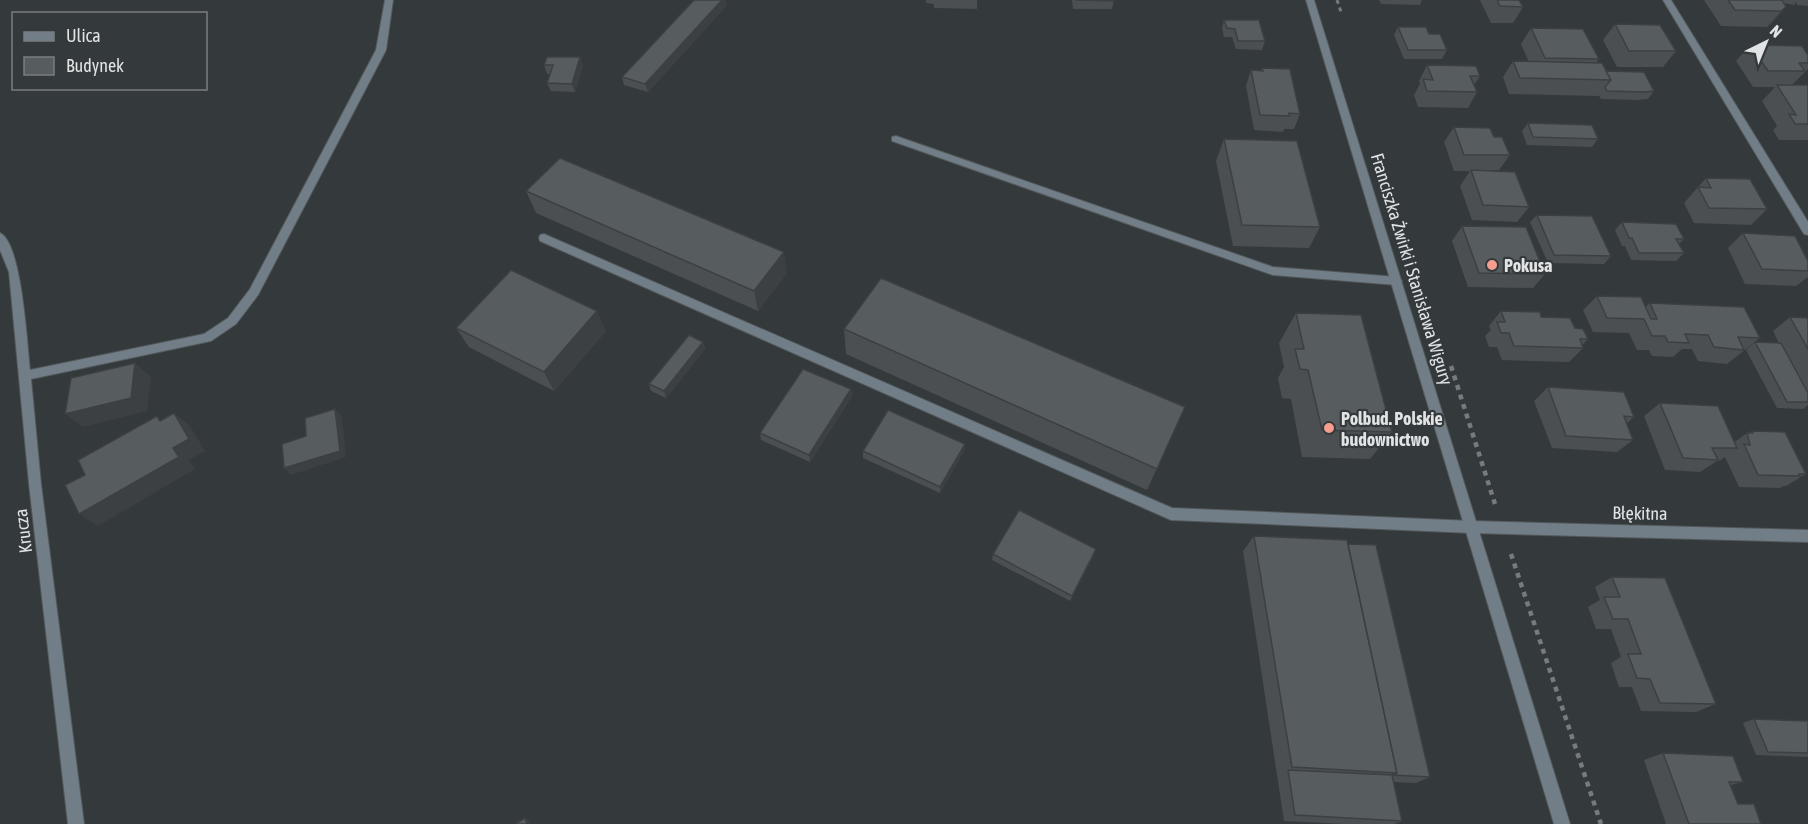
<svg xmlns="http://www.w3.org/2000/svg" width="1808" height="824" font-family="'Asap Condensed',sans-serif">
  <style>
    .lines { fill: none; stroke-linecap: round; stroke-linejoin: round }
    .service-casing { stroke: #53585a; stroke-width: 2 }
    .minor-casing { stroke: #53585a; stroke-width: 2 }
    .tertiary-casing { stroke: #53585a; stroke-width: 2 }
    .path-far1 { stroke: #777b7e; stroke-width: 3; stroke-dasharray: 4 4; stroke-linecap: butt }
    .path { stroke: #777b7e; stroke-width: 4.5; stroke-dasharray: 5 5; stroke-linecap: butt }
    .service { fill: #717e88; fill-rule: evenodd }
    .minor { fill: #717e88; fill-rule: evenodd }
    .tertiary { fill: #717e88; fill-rule: evenodd }
    .wall { fill: #4b4f52 }
    .shaded-wall { fill: #3d4042 }
    .building { fill: #575c5f; stroke: #3d4042; stroke-width: 1.5 }
    .poi-dot { fill: #f59d8f; stroke: #34393c; stroke-width: 2 }
    .labels { text-anchor: middle; dominant-baseline: central; stroke-width: 4.5; stroke-linejoin: round; paint-order: stroke }
    .poi-label { font-size: 18px; font-weight: bold; fill: #e1e3e5; stroke: #34393c; text-anchor: start }
    .street-label { font-size: 18px; fill: #e1e3e5; stroke: #34393c }
  </style>
  <rect width="100%" height="100%" fill="#34393c"/>
  <g class="lines">
    <g class="service-casing">
      <g id="service">
        <path d="M896 136 1273 267 1397 277 1402 281 1397 285 1273 275 892 141V137Z"/>
        <path d="M544 234 1172 508 1472 521 1477 523 1478 527 1477 531 1472 533 1171 520 540 241 539 238 540 235Z"/>
      </g>
    </g>
    <g class="minor-casing">
      <g id="minor">
        <path d="M385 0H393L386 50 258 295 236 324 211 341 31 379 41 484 84 824H68L29 484 9 272 0 250V233C22 243 27 345 30 370L204 334 228 318 250 289 376 50Z"/>
        <path d="M1663 0H1671L1808 222V235L1804 234Z"/>
        <path d="M1472 521 1808 530V542L1472 533 1467 531 1466 527 1467 523Z"/>
      </g>
    </g>
    <g class="tertiary-casing">
      <path id="tertiary" d="M1306 0H1314L1570 824H1554Z"/>
    </g>
    <path class="path-far1" d="M1337 0 1342 15"/>
    <g class="path">
      <path d="M1451 366 1495 504"/>
      <path d="M1511 554 1601 824"/>
    </g>
    <use href="#service" class="service"/>
    <use href="#minor" class="minor"/>
    <use href="#tertiary" class="tertiary"/>
  </g>
  <g class="wall">
    <path d="M926 0H977V9L934 8V4L926 3Z"/>
    <path d="M1072 0H1114L1112 9H1073Z"/>
    <path d="M1379 0H1422L1420 5 1381 4Z"/>
    <path d="M1480 0H1519L1523 7 1513 23H1491Z"/>
    <path d="M1704 0H1808V6L1797 5 1796 2 1794 5 1784 3 1786 7 1772 23 1767 27 1721 26Z"/>
    <path d="M727 5 648 92 624 85 622 77Z"/>
    <path d="M1224 20 1265 41 1262 50 1236 49 1232 37H1224L1222 28Z"/>
    <path d="M1615 24 1676 51 1663 67H1617L1603 40Z"/>
    <path d="M1398 27 1429 34 1447 50 1442 59H1404L1394 35Z"/>
    <path d="M1531 28 1599 59 1596 63 1606 71 1654 91 1648 99 1638 100 1601 99 1599 96 1509 94 1503 77 1513 61 1529 62 1521 44Z"/>
    <path d="M1750 45 1808 55V69L1792 85H1808V140H1779L1773 130 1777 126 1762 101 1775 87H1753L1736 61Z"/>
    <path d="M544 65H583L575 92 551 91 547 83 550 74H547Z"/>
    <path d="M1427 65 1480 76 1474 85 1477 92 1468 108 1418 107 1414 95 1420 84 1419 81Z"/>
    <path d="M1262 68 1300 114 1294 129H1284L1283 132 1254 130 1246 86 1251 70 1261 71Z"/>
    <path d="M1528 123 1598 139 1592 147 1527 145 1522 131Z"/>
    <path d="M1454 127 1494 137 1510 155 1499 170 1475 171 1529 207 1517 222 1472 220 1460 186 1470 171H1454L1444 142Z"/>
    <path d="M1224 139 1320 227 1309 248 1233 246 1216 161Z"/>
    <path d="M1706 178 1767 209 1751 225 1694 223 1684 203Z"/>
    <path d="M526 191 787 273 758 311 536 213Z"/>
    <path d="M1537 215 1611 256 1604 264 1548 263 1530 222Z"/>
    <path d="M1622 222 1684 239 1679 244 1684 253 1676 261 1631 260 1625 246H1622L1615 230Z"/>
    <path d="M1462 226 1545 274 1533 288 1468 287 1452 241Z"/>
    <path d="M1743 233 1808 261V277L1796 286 1745 284 1728 248Z"/>
    <path d="M1597 296 1645 307 1650 303 1760 338 1727 364 1698 361 1692 349H1682L1673 357 1652 356 1649 350H1637L1629 333 1593 332 1583 310Z"/>
    <path d="M1501 311 1541 317 1588 339 1582 345 1583 348 1569 362 1502 360 1497 347H1489L1485 336 1491 330 1489 326Z"/>
    <path d="M1296 313 1392 432 1370 459 1302 457 1291 399 1282 398 1278 378 1284 367 1279 343Z"/>
    <path d="M1790 317 1808 318V405L1803 409 1777 408 1746 350 1755 342 1779 343 1773 331Z"/>
    <path d="M456 328 606 331 554 391 469 347Z"/>
    <path d="M844 329 1185 407 1147 490 846 354Z"/>
    <path d="M703 342 705 349 666 398 651 391 649 384Z"/>
    <path d="M1548 387 1634 417 1626 424 1633 440 1617 452 1552 448 1534 401Z"/>
    <path d="M851 389 852 396 810 462 761 440 760 433Z"/>
    <path d="M1660 403 1735 442 1747 433H1749L1752 431 1806 474 1786 486H1783L1780 488 1739 487 1725 457 1731 453 1719 461H1717L1700 472 1665 470 1644 416Z"/>
    <path d="M965 444 964 451 940 493 863 458V451Z"/>
    <path d="M1254 536 1348 544 1430 777 1416 783 1393 782 1402 821 1394 824H1345L1284 821 1243 551Z"/>
    <path d="M993 554 1094 555 1070 601 992 560Z"/>
    <path d="M1612 577 1716 704 1696 712 1641 711 1632 687H1619L1611 663 1621 657 1611 629H1596L1588 607 1600 600 1595 587Z"/>
    <path d="M1754 719 1808 721V757L1756 755 1743 723Z"/>
    <path d="M1663 753 1743 782 1731 785 1738 804 1761 824H1666L1644 760Z"/>
  </g>
  <g class="shaded-wall">
    <path d="M722 0H726L727 5 648 92 645 84Z"/>
    <path d="M1786 7 1772 23 1767 27 1781 11Z"/>
    <path d="M580 57 583 65 575 92 572 84Z"/>
    <path d="M784 252 787 273 758 311 754 291Z"/>
    <path d="M597 311 606 331 554 391 544 372Z"/>
    <path d="M703 342 705 349 666 398 664 391Z"/>
    <path d="M135 363 151 377 147 411 83 427 65 414Z"/>
    <path d="M851 389 852 396 810 462 809 455Z"/>
    <path d="M335 409 342 416 346 457 291 475 284 468Z"/>
    <path d="M174 413 190 426 205 451 189 460 195 469 98 526 79 514 173 448Z"/>
    <path d="M965 444 964 451 940 493V487Z"/>
    <path d="M525 818 530 821 531 824H527Z"/>
  </g>
  <g class="building">
    <path d="M694 0H722L645 84 622 77Z"/>
    <path d="M1075 0H1114V1Z"/>
    <path d="M1497 0H1519L1523 7 1500 6Z"/>
    <path d="M1728 0H1782L1786 7 1781 11 1735 10Z"/>
    <path d="M1224 20H1259L1265 41H1238L1235 29 1227 28Z"/>
    <path d="M1615 24 1660 25 1676 51H1629Z"/>
    <path d="M1398 27H1426L1429 34H1440L1447 50H1408Z"/>
    <path d="M1531 28 1583 29 1599 59 1545 58Z"/>
    <path d="M1750 45 1802 46 1808 55V63H1799L1805 71H1768Z"/>
    <path d="M547 57H580L572 84 547 83 553 65H544Z"/>
    <path d="M1513 61 1602 63 1611 80 1520 78Z"/>
    <path d="M1427 65 1476 66 1480 76H1470L1477 92 1427 91 1423 79 1433 80Z"/>
    <path d="M1262 68 1290 69 1300 114 1289 113V116L1260 115 1251 70 1263 71Z"/>
    <path d="M1606 71 1644 72 1654 91 1644 92 1607 91 1605 87 1611 80Z"/>
    <path d="M1777 85H1808V124H1795L1789 114 1796 115Z"/>
    <path d="M1528 123 1592 125 1598 139 1533 137Z"/>
    <path d="M1454 127 1490 128 1494 137H1502L1510 155H1464Z"/>
    <path d="M1224 139 1297 141 1320 227 1242 225Z"/>
    <path d="M560 158 784 252 754 291 526 191Z"/>
    <path d="M1471 170 1515 172 1529 207 1483 205Z"/>
    <path d="M1706 178 1750 179 1767 209 1709 208 1698 187 1711 188Z"/>
    <path d="M1537 215 1592 216 1611 256 1554 255Z"/>
    <path d="M1622 222 1676 224 1684 239H1676L1684 253H1639L1632 238H1629Z"/>
    <path d="M1462 226 1526 227 1545 274 1479 273Z"/>
    <path d="M1743 233 1795 236 1808 261V271L1762 269Z"/>
    <path d="M511 270 597 311 544 372 456 328Z"/>
    <path d="M881 278 1185 407 1157 469 844 329Z"/>
    <path d="M1597 296 1641 297 1651 319H1657L1650 303 1744 307 1760 338 1738 337 1744 350 1714 347 1708 335 1685 334 1689 343 1668 342 1665 336H1652L1644 319 1607 318Z"/>
    <path d="M1501 311 1540 312 1541 317 1570 318 1575 328 1583 329 1588 339H1580L1583 348 1514 346 1509 333H1501L1497 322H1505Z"/>
    <path d="M1296 313 1361 315 1392 432 1322 430 1308 370 1300 369 1295 349H1304Z"/>
    <path d="M1790 317 1808 318V349Z"/>
    <path d="M689 335 703 342 664 391 649 384Z"/>
    <path d="M1755 342 1781 343 1808 393V402H1787Z"/>
    <path d="M135 363 131 398 65 414 71 378Z"/>
    <path d="M803 369 851 389 809 455 760 433Z"/>
    <path d="M1548 387 1624 392 1634 417 1624 416 1633 440 1566 436Z"/>
    <path d="M1660 403 1718 406 1737 448H1712L1718 460 1683 458Z"/>
    <path d="M335 409 340 451 284 468 282 444 306 436 305 418Z"/>
    <path d="M888 410 965 444 940 487 863 451Z"/>
    <path d="M174 413 189 439 173 448 179 457 79 514 65 485 85 475 78 460 157 416 160 421Z"/>
    <path d="M1752 431 1785 432 1806 474H1799L1800 476 1758 475 1744 444 1750 445 1747 433H1753Z"/>
    <path d="M1019 510 1096 549 1072 596 993 554Z"/>
    <path d="M1254 536 1347 540 1397 773 1292 767Z"/>
    <path d="M1348 544 1376 545 1430 777 1392 775 1397 773Z"/>
    <path d="M1612 577 1665 578 1716 704 1660 703 1650 679 1637 678 1628 654H1641L1628 619H1613L1604 597H1620Z"/>
    <path d="M1754 719 1808 721V753L1768 752Z"/>
    <path d="M1663 753 1733 756 1743 782H1729L1738 804H1754L1761 824H1689Z"/>
    <path d="M1288 770 1392 775 1402 821 1295 815Z"/>
    <path d="M525 818 527 824H515Z"/>
  </g>
  <g class="poi-dot">
    <circle cx="1492" cy="265" r="6"/>
    <circle cx="1329" cy="428" r="6"/>
  </g>
  <g class="labels">
    <g class="poi-label">
      <text x="1504" y="265">Pokusa</text>
      <text x="1341" y="418">Polbud. Polskie<tspan x="1341" dy="21">budownictwo</tspan></text>
    </g>
    <g class="street-label">
      <text transform="translate(1412 269) rotate(73)">Franciszka Żwirki i Stanisława Wigury</text>
      <text transform="translate(1640 513) rotate(1)">Błękitna</text>
      <text transform="translate(23 531) rotate(-97)">Krucza</text>
    </g>
  </g>
  <rect x="12" y="12" width="195" height="78" fill="#34393c" stroke="#797d80" stroke-width="1.5"/>
  <rect x="24" y="32" width="30" height="9" fill="#717e88" stroke="#797d80" stroke-width="1.5"/>
  <text x="66" y="42" font-size="18" fill="#e1e3e5">Ulica</text>
  <rect x="24" y="57" width="30" height="18" fill="#575c5f" stroke="#797d80" stroke-width="1.5"/>
  <text x="66" y="72" font-size="18" fill="#e1e3e5">Budynek</text>
  <g transform="translate(1766 42) rotate(43)" stroke="#34393c" stroke-width="4.5" paint-order="stroke">
  <path d="M0-4.5L10 22L0 15L-10 22Z" fill="#e1e3e5"/>
  <text y="-9" font-size="16" font-weight="bold" text-anchor="middle" fill="#e1e3e5">N</text>
  </g>
</svg>
